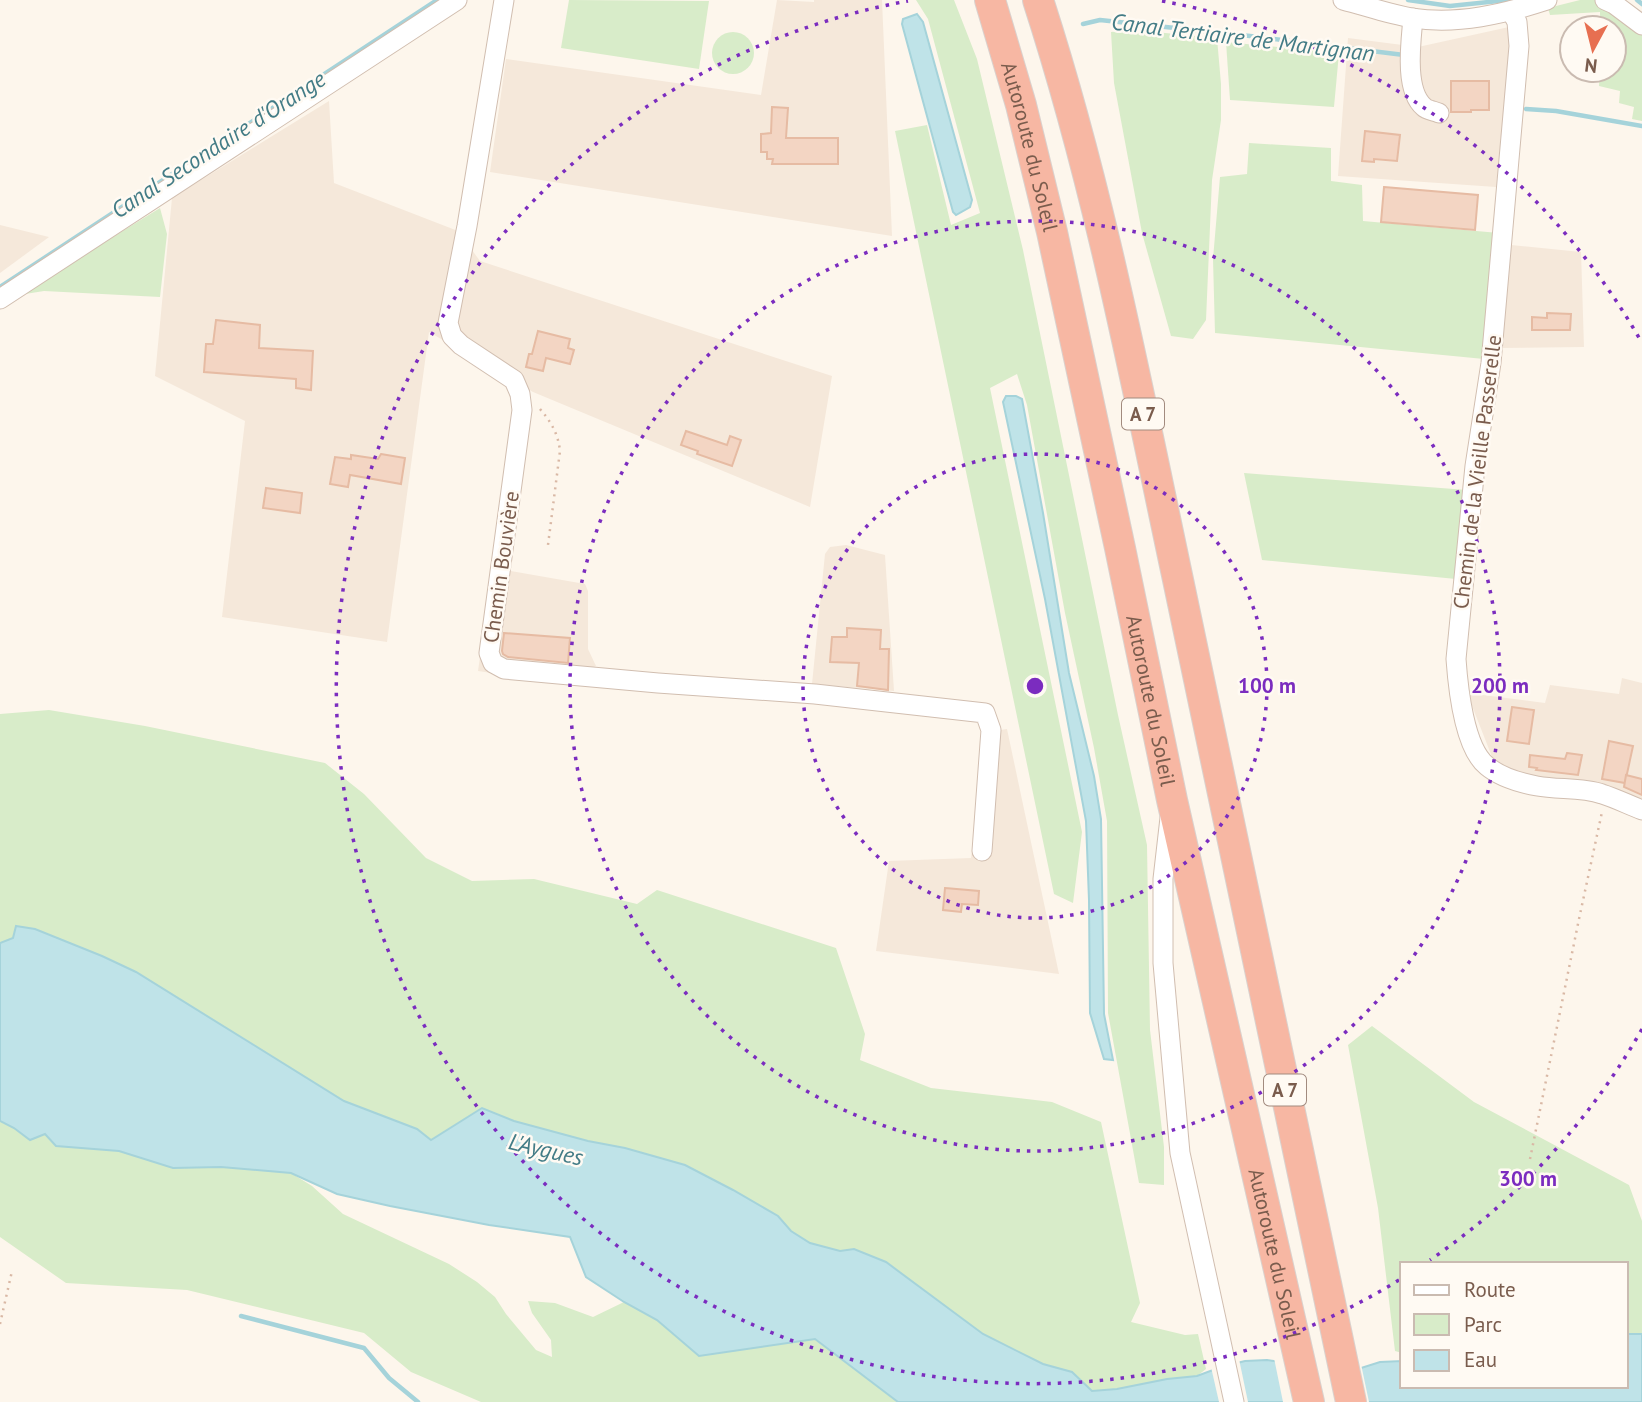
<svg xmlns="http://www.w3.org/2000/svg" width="1642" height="1402" font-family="'PT Sans',sans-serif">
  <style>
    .residential { fill: #f5e8da }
    .green { fill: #d8ecc9 }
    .water { fill: #bfe3e8; stroke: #a5d3da; stroke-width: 2 }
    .pier { fill: #fdf6ec }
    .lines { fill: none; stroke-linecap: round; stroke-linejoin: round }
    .stream { stroke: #a5d3da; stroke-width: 4.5 }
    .building { fill: #f3d5c3; stroke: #e6bba3; stroke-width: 2 }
    .minor-casing { stroke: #d1beb0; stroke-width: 21 }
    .highway-casing { stroke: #dad1cd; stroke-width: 32 }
    .path { stroke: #d9b8a5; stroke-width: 2.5; stroke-dasharray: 2 5; stroke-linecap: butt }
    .minor { stroke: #fff; stroke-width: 19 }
    .highway { stroke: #f7b7a3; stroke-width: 30 }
    .ring { fill: none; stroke: #7b2cbf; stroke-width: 3.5; stroke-dasharray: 3.5 7 }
    .labels { text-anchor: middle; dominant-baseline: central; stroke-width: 5; stroke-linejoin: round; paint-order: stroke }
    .shield { fill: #fffaf3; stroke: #a28b7f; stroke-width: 2 }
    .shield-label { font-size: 19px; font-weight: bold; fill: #7a5c4d }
    .street-label { font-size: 21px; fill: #7a5c4d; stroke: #fffaf3 }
    .water-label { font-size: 23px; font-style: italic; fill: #437c86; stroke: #fffaf3 }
    .centre { fill: #7b2cbf; stroke: #fffaf3; stroke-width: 3.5 }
    .ring-label { font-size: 21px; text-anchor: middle; font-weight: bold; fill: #7b2cbf; stroke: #fffaf3; stroke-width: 5; stroke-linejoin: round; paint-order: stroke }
  </style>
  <rect width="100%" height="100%" fill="#fdf6ec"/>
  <g class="residential">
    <path d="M777 0 814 2V0H882L892 236 490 172 506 59 761 95Z"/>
    <path d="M1509 27 1511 34 1496 187 1338 176 1348 38 1418 47Z"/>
    <path d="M329 101 334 183 458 231 480 261 832 376 810 507 533 392 429 332 387 642 222 617 245 421 155 376 172 198Z"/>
    <path d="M0 225 49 237 0 273Z"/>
    <path d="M1511 245 1581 252 1584 347 1499 348Z"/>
    <path d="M846 545 885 555 894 691 812 684 825 554 830 547Z"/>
    <path d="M493 568 585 584 588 591V649L596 666 558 683 478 671Z"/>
    <path d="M1622 678 1642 683V802L1532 781 1494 762 1467 693 1545 703 1550 685 1619 694Z"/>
    <path d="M1007 729 1059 974 876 951 889 861 971 858 987 732Z"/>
  </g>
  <g class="green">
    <path d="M569 0 709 1 699 69 561 48Z"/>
    <path d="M916 0H954L977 59 1023 250 1118 715 1147 845 1150 1030 1164 1147V1185L1139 1183 1108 1013 1107 821 1094 748 1065 613 1027 405 1017 374 990 388 1082 832 1073 903 1054 894 895 131 927 125 951 225 980 213 928 19Z"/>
    <path d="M1580 0H1598L1642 35V121L1632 119 1634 107 1619 103 1620 91 1599 86 1600 70H1614V28H1600V12L1550 15 1548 8Z"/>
    <path d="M1134 30 1217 38 1221 84V120L1212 180 1206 320 1193 339 1171 336 1142 233 1114 83 1111 32Z"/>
    <circle cx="733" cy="53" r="21"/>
    <path d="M1226 42 1339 53 1334 107 1230 100Z"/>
    <path d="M1249 143 1331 148V181L1362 185 1363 221 1499 233 1484 359 1215 333 1213 259 1220 177 1247 174Z"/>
    <path d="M160 208 167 234 160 297 44 291 19 295Z"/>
    <path d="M1244 473 1467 490 1456 579 1262 560Z"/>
    <path d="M49 710 145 726 325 763 364 794 426 858 472 881 534 879 637 904 657 890 836 948 865 1034 860 1060 931 1088 1052 1102 1101 1122 1140 1303 1131 1322 1185 1335 1198 1334 1206 1369 1197 1376 1167 1379 1117 1389 1092 1391 1072 1372 1043 1364 983 1334 886 1262 854 1249 840 1251 810 1243 791 1231 778 1216 733 1190 685 1165 625 1148 588 1141 514 1121 482 1108 431 1140 417 1129 344 1101 136 972 102 956 35 929 17 926 13 938 0 943V714Z"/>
    <path d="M1372 1026 1474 1102 1629 1185 1642 1221V1334H1626V1264H1402V1353L1395 1351 1378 1208 1348 1045Z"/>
    <path d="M0 1121 14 1128 30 1140 45 1134 56 1146 119 1151 173 1168 220 1167 291 1173 312 1186 343 1214 449 1264 477 1282 495 1297 506 1314 536 1350 552 1357 551 1340 532 1313 528 1301 555 1303 593 1317 624 1302 657 1320 699 1356 815 1339 898 1402H481L411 1372 364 1333 187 1290 66 1283 0 1237Z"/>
  </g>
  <g class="water">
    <path d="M917 14 923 22 972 200 970 207 956 215 953 212 902 24 903 19Z"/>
    <path d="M1006 396H1016L1022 399 1043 513 1069 673 1094 776 1101 819 1104 1014 1113 1060 1104 1059 1090 1013 1089 900 1086 821 1045 599 1003 402Z"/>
    <path d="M16 926 35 929 102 956 136 972 344 1101 417 1129 431 1140 482 1108 514 1121 588 1141 625 1148 685 1165 733 1190 778 1216 791 1231 810 1243 840 1251 854 1249 886 1262 983 1334 1043 1364 1072 1372 1092 1391 1117 1389 1167 1379 1197 1376 1221 1367 1245 1361 1267 1360 1329 1368 1358 1369 1380 1362 1402 1361V1386H1626V1334H1642V1402H898L815 1339 699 1356 657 1320 624 1302 586 1277 570 1237 489 1225 390 1206 337 1194 291 1173 221 1167 173 1168 119 1151 56 1146 45 1134 30 1140 14 1128 0 1121V943L13 938Z"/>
  </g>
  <g class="pier">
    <path d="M1274 1358 1330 1364H1361L1369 1402H1283Z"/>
    <path d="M1239 1359 1248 1402H1219L1211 1367Z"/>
  </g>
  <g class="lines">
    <g class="stream">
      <path d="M1408 0 1450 6 1508 0"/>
      <path d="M1637 0 1642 4"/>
      <path d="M1083 24 1100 20 1250 36 1404 55"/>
      <path d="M1526 109 1556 111 1642 126"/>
      <path d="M0 287 437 0"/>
      <path d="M241 1316 364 1348 389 1378 418 1402"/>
    </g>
  </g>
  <g class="building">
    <path d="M1451 81H1489V110H1471V112H1451Z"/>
    <path d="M772 107 788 108 786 138H838V164H772L773 159H767V152H761V134L771 133Z"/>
    <path d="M1365 131 1400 135 1397 161 1374 159V162L1362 161Z"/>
    <path d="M1384 187 1478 195 1475 230 1381 222Z"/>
    <path d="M1547 313 1571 314 1570 330H1532V317L1547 318Z"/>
    <path d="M216 320 260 325 259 348 313 351 311 390 296 388V379L204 372 206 344H213Z"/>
    <path d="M538 331 570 339 568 348 574 350 570 364 546 358 543 371 526 367 529 354H532Z"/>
    <path d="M686 431 727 445 730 436 741 440 732 466 697 454 698 451 681 445Z"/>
    <path d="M381 454 405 458 401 484 350 475 348 487 330 484 335 457 351 459V455L378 459Z"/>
    <path d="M266 488 302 493 300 513 263 508Z"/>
    <path d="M847 628 881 630 880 649H889L888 690 857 686 859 663 830 662 832 637H847Z"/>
    <path d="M504 633 570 638 568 663 508 657 503 654 502 651Z"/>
    <path d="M1512 707 1534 710 1529 744 1507 741Z"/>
    <path d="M1609 741 1633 746 1625 783 1602 779Z"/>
    <path d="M1567 753 1582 755 1578 775 1536 770 1537 768 1529 767 1530 755 1565 759Z"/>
    <path d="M1626 775 1642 779V795L1624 787Z"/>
    <path d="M945 888 979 891 978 905 962 904 961 912 943 910Z"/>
  </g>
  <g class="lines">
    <g class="minor-casing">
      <g id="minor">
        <path d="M504 0 467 226 448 323 452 336 461 345 514 380 520 394 522 410 489 653 493 663 504 669 658 683 815 694 985 713 991 730 982 851"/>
        <path d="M1343 0C1366 6 1389 14 1412 18 1458 25 1504 14 1547 0"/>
        <path d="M1605 0 1614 4 1642 25"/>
        <path d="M1511 11 1517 22 1519 46 1491 363 1475 466 1456 659C1458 687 1464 748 1487 766 1500 777 1521 783 1537 786 1558 790 1582 787 1602 794 1615 798 1629 805 1642 810"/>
        <path d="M1413 18C1411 41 1404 90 1424 107 1427 110 1434 111 1439 113"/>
        <path d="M0 299 457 0"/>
        <path d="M1170 818 1163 879V963L1180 1153 1234 1402"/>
      </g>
    </g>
    <g class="highway-casing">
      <g id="highway">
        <path id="s1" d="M990 0 1021 105 1052 232 1120 548 1172 800 1309 1402"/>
        <path d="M1038 0C1099 188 1136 382 1177 575 1236 851 1292 1126 1351 1402"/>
      </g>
    </g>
    <g class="path">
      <path d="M540 409C551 422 558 433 560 451L548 545"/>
      <path d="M1530 1159 1579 919 1602 812"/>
      <path d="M0 1324 12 1271"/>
    </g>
    <use href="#minor" class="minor"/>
    <use href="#highway" class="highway"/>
  </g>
  <g class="ring">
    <circle cx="1035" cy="686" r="232"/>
    <circle cx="1035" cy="686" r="465"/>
    <path d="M1642 1029A697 697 0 0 1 1430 1260M1399 1280A697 697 0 1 1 908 1M1162 1A697 697 0 0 1 1642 343"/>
  </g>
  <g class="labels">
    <g class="shield">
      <rect x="1122" y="398.5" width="42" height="31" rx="5"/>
      <rect x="1264" y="1074.5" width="42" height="31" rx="5"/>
    </g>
    <g class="shield-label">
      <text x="1143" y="414">A 7</text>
      <text x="1285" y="1090">A 7</text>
    </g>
    <g class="street-label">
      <text stroke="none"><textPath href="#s1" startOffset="152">Autoroute du Soleil</textPath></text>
      <text transform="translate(1477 472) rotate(-83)">Chemin de la Vieille Passerelle</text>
      <text transform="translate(501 567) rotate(-82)">Chemin Bouvière</text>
      <text stroke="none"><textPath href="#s1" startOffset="719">Autoroute du Soleil</textPath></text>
      <text stroke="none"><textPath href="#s1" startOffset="1286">Autoroute du Soleil</textPath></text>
    </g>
    <g class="water-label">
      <text transform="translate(1243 37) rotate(7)">Canal Tertiaire de Martignan</text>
      <text transform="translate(218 144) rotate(-33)">Canal Secondaire d'Orange</text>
      <text transform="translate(546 1149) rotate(13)">L'Aygues</text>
    </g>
  </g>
  <circle cx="1035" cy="686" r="10" class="centre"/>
  <g class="ring-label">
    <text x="1267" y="693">100 m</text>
    <text x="1500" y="693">200 m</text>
    <text x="1528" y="1186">300 m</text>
  </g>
  <rect x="1400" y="1262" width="228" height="126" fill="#fffaf3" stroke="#cabbb1" stroke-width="2"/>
  <rect x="1414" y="1285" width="35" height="10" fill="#ffffff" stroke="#cabbb1" stroke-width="2"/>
  <text x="1464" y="1297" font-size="21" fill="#7a5c4d">Route</text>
  <rect x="1414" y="1314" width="35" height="21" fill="#d8ecc9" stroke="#cabbb1" stroke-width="2"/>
  <text x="1464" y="1332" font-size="21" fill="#7a5c4d">Parc</text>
  <rect x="1414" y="1350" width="35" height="21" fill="#bfe3e8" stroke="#cabbb1" stroke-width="2"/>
  <text x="1464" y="1367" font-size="21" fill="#7a5c4d">Eau</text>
  <g transform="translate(1593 49) rotate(187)"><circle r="33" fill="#fffaf3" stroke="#cabbb1" stroke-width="2"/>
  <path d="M0-5L12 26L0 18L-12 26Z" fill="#e76f51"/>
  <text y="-10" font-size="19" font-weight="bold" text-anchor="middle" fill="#7a5c4d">N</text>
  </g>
</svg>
